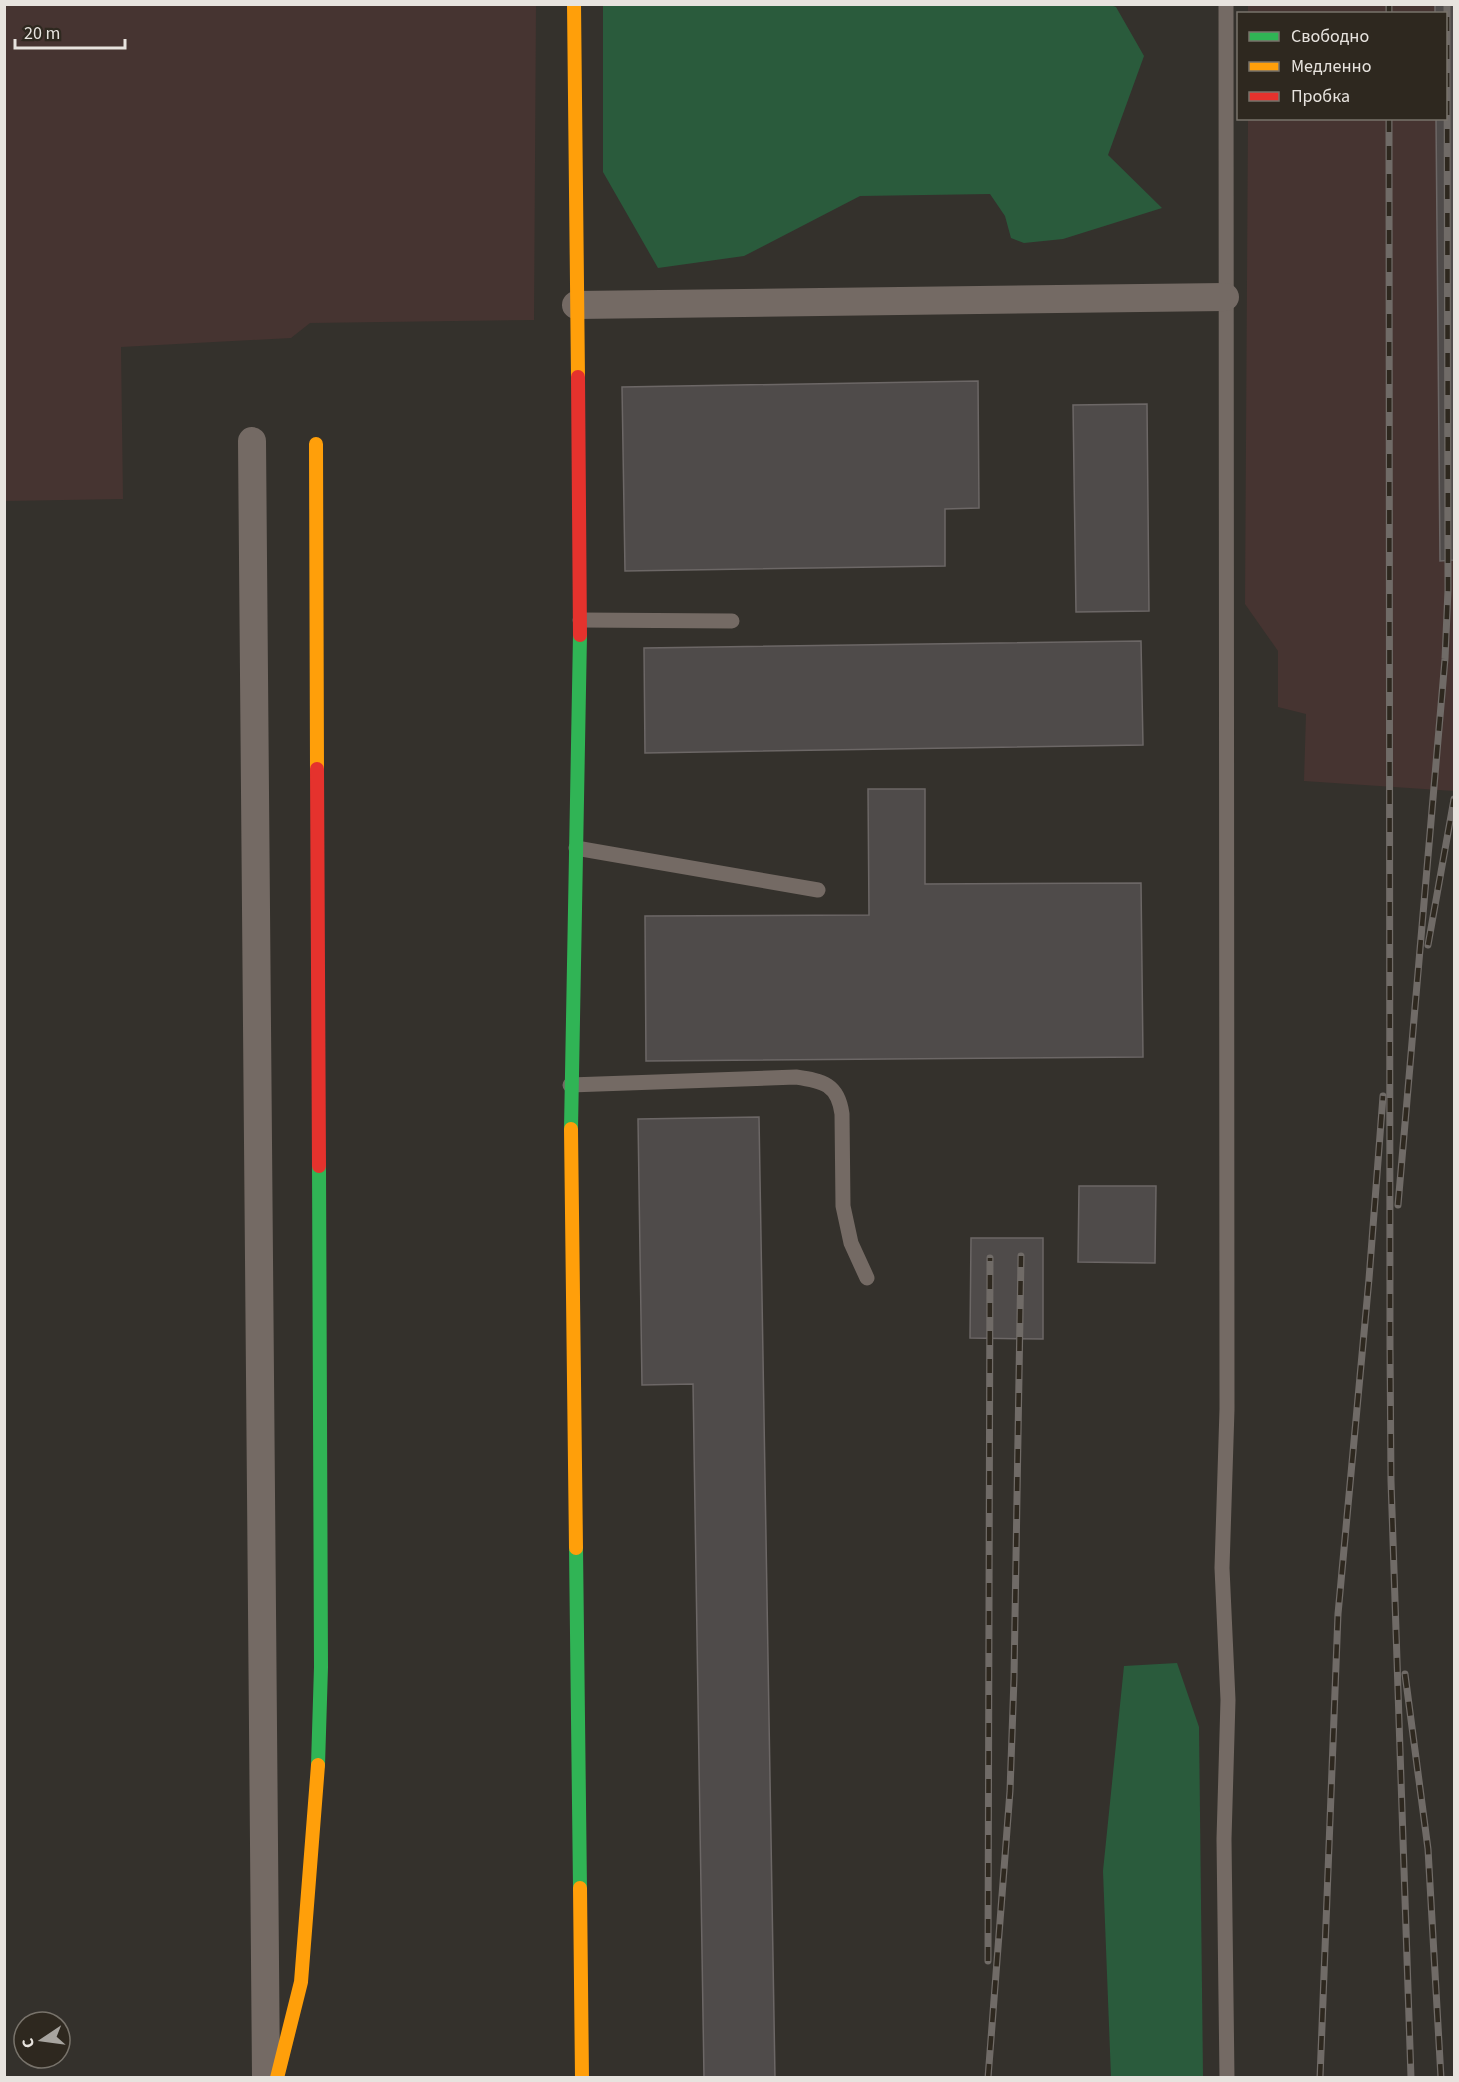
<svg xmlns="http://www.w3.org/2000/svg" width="1459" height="2082" font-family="'Source Sans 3',sans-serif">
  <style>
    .industrial { fill: #463431 }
    .green { fill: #2a5b3c }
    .building { fill: #4f4b4a; stroke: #6c6766; stroke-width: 1.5 }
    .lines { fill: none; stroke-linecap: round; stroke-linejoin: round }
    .lane { stroke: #746a64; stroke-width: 15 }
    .street { stroke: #746a64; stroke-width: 28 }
    .fast { stroke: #30b455; stroke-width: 14 }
    .slow { stroke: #ff9f0a; stroke-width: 14 }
    .jam { stroke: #e5322d; stroke-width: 14 }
    .rail-casing { stroke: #706b67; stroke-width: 7 }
    .rail { stroke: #2e281f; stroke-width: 4.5; stroke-dasharray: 14; stroke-linecap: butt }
  </style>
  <rect width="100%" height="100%" fill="#34312c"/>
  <g class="industrial">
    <path d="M4 5H536L534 320 310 323 291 338 121 347 123 499 5 501Z"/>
    <path d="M1248 5H1454V791L1304 781 1306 714 1278 707V651L1245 604 1248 119 1446 118V14H1248Z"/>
  </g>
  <g class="green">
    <path d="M603 5H1110L1116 7 1144 56 1108 155 1162 208 1063 239 1024 243 1011 238 1005 216 990 194 860 196 744 256 658 268 603 172Z"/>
    <path d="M1177 1663 1199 1727 1203 2077H1111L1103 1871 1124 1666Z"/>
  </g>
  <g class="building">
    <path d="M1435 4H1454V560L1440 561 1436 118H1446V14H1435Z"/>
    <path d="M978 381 979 508 945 509V566L625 571 622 387Z"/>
    <path d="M1147 404 1149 611 1076 612 1073 405Z"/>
    <path d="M1141 641 1143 745 645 753 644 648Z"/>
    <path d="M868 789H925V884L1141 883 1143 1057 646 1061 645 916 869 915Z"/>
    <path d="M759 1117 775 2078H704L693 1384 642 1385 638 1119Z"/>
    <path d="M1079 1186H1156L1155 1263 1078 1262Z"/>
    <path d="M971 1238H1043V1339L970 1338Z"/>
  </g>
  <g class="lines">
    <g class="lane">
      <path d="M1226 4 1227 1409 1222 1568 1228 1700 1224 1839 1227 2078"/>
      <path d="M580 620 732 621"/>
      <path d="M576 848 818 890"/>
      <path d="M570 1085 796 1077C823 1081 838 1084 842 1114L843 1206 851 1243 867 1278"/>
    </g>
    <g class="street">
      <path d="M576 305 1225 297"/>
      <path d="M252 441 266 2078"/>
    </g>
    <g class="fast">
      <path d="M571 1129 580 635"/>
      <path d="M576 1548 580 1888"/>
      <path d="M318 1765 321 1667 319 1166"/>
    </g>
    <g class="slow">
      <path d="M574 4 578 377"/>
      <path d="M316 444 317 769"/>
      <path d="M571 1129 576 1548"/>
      <path d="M580 1888 582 2078"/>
      <path d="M277 2078 301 1982 318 1765"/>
    </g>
    <g class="jam">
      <path d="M578 377 580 635"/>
      <path d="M317 769 319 1166"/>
    </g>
    <g class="rail-casing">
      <g id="rail">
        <path d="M1389 4V14"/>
        <path d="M1389 118 1390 1346 1391 1481 1411 2078"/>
        <path d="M1428 945 1454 799"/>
        <path d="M1398 1205 1445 659 1448 590 1447 4"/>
        <path d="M1405 1674 1428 1849 1441 2078"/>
        <path d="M988 1961 990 1258"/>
        <path d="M988 2078 1010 1791 1014 1678 1021 1256"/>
        <path d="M1320 2078 1338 1614 1369 1279 1383 1096"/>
      </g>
    </g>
    <use href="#rail" class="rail"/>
  </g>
  <rect width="1459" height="2082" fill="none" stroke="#e7e3de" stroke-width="12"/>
  <rect x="1237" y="12" width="210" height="108" fill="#2e281f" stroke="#78736b" stroke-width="1.5"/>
  <rect x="1249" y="32" width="30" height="9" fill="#30b455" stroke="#78736b" stroke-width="1.5"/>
  <text x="1291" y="42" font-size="18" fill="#e7e3de">Свободно</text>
  <rect x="1249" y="62" width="30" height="9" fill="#ff9f0a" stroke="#78736b" stroke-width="1.5"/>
  <text x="1291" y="72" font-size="18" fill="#e7e3de">Медленно</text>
  <rect x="1249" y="92" width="30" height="9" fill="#e5322d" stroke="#78736b" stroke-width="1.5"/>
  <text x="1291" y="102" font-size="18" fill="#e7e3de">Пробка</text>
  <g transform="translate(42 2040) rotate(257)"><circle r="28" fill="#2e281f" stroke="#78736b" stroke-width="1.5"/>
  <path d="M0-4.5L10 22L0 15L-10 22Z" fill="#a8a5a0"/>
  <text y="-9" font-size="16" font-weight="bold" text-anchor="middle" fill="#e7e3de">С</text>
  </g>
  <path d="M15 39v9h110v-9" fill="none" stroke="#e7e3de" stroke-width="3"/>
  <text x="24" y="39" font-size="18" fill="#e7e3de" stroke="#2e281f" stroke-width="4.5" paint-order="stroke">20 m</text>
</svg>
